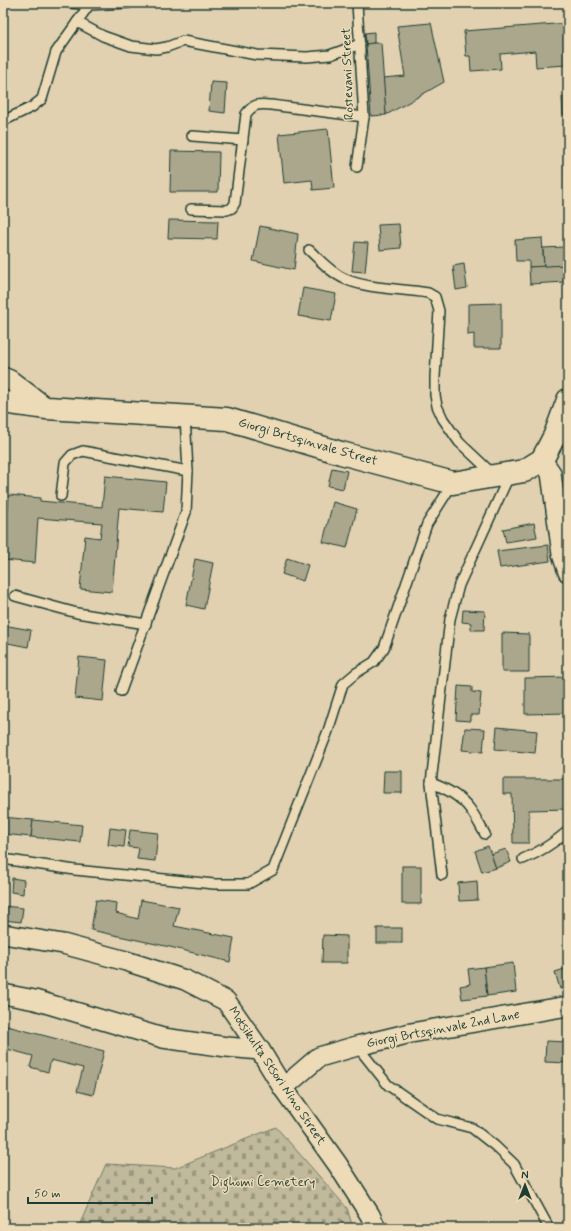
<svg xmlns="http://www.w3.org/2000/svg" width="571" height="1231" font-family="Mynerve,sans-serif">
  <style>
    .cemetery { fill: url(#cemetery-stones); stroke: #707b68 }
    .building { fill: #aba78d; stroke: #1f3d34 }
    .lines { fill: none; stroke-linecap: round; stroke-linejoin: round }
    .service-casing { stroke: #1f3d34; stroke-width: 12 }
    .minor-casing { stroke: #1f3d34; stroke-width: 22 }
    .tertiary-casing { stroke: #1f3d34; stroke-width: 25 }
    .service { stroke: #eddbb8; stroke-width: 9 }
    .minor { stroke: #eddbb8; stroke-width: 19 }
    .tertiary { stroke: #eddbb8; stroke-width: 22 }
    .labels { text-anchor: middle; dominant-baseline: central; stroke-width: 3; stroke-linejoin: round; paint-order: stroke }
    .street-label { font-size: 13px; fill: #1f3d34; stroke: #eddbb8 }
    .park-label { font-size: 13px; fill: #2f493e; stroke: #eddbb8 }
  </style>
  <defs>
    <pattern id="cemetery-stones" width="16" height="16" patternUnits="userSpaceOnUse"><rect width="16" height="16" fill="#c0b99b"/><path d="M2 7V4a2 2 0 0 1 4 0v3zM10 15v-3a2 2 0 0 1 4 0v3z" fill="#9b987f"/></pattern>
  </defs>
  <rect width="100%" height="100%" fill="#e1d1b0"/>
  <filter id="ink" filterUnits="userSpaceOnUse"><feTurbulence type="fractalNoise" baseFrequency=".025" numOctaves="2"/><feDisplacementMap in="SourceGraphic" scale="8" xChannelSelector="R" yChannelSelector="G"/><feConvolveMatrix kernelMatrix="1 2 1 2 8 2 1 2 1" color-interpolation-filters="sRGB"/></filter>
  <g filter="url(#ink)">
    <path class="cemetery" d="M276 1127 347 1208 353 1228H78L106 1164 175 1168Z"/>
    <g class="building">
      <path d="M431 23 444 82 386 115 383 78 405 76 397 26Z"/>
      <path d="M568 23V49H566L567 65 536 67 535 51 500 54 501 69 471 71 470 56H466L464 31Z"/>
      <path d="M374 32V43L366 44 365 33Z"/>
      <path d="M374 43H381L386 115 371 116 366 44Z"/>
      <path d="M211 82 227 83 225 113 209 111Z"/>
      <path d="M568 96V115H563L562 97Z"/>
      <path d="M563 126H568V215H566Z"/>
      <path d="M328 129 334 188 313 190 312 180 284 183 279 134Z"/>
      <path d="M171 151 219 152 218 192H170Z"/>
      <path d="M169 220 218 221 217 239 168 238Z"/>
      <path d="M399 224 401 248 380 250 378 225Z"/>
      <path d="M260 226 298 234 294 270 253 261Z"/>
      <path d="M542 238 544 267H529V261H516L515 240Z"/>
      <path d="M355 242 368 243 365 272 352 271Z"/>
      <path d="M564 247 565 265 544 267 543 248Z"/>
      <path d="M464 264 467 288 456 290 453 266Z"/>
      <path d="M565 265 566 282 530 284 529 267Z"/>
      <path d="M303 288 336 294 331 321 298 316Z"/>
      <path d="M501 303V348H474V334L468 335V304Z"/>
      <path d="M568 307V319L564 317Z"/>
      <path d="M332 468 347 471 343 489 328 486Z"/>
      <path d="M105 476 166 482 163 512 119 508 112 592 80 589 85 536 100 538 102 523 38 518 35 563 4 560 9 495 40 498V501L102 507Z"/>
      <path d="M333 502 357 509 347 548 323 542Z"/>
      <path d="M534 523 537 537 506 542 503 529Z"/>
      <path d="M548 545 550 561 500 568 497 551Z"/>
      <path d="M287 558 308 565 303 581 282 574Z"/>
      <path d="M195 559 213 563 204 609 186 605Z"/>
      <path d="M463 610 485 611 484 630H471V623L462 622Z"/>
      <path d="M3 625 31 630 28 647 3 642Z"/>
      <path d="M502 633 529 634V672H502Z"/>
      <path d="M79 657 107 660 103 701 75 698Z"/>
      <path d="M568 677V713L525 714V678Z"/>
      <path d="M458 686 472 687V692L481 693 479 715H470V721L456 720Z"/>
      <path d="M497 727 537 731 535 753 495 749Z"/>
      <path d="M465 728 485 729 483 752 462 750Z"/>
      <path d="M384 771H402V793H383Z"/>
      <path d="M503 779H568V809L529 810V843H513L512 794H503Z"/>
      <path d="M3 817 33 820 31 837 3 834Z"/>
      <path d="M33 820 82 825 80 842 31 837Z"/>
      <path d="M110 828 126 830 124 847 108 845Z"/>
      <path d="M130 830 158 833 155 861 137 859 139 848 128 847Z"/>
      <path d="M488 846 496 868 482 872 475 851Z"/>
      <path d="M506 849 511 862 496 868 491 854Z"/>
      <rect x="402" y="866" width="19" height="38"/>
      <path d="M12 878 24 880 23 894 11 892Z"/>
      <path d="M477 881 478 900 459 901 458 883Z"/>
      <path d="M96 900 117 903 116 913 138 919 141 900 179 907 174 926 234 938 230 962 170 947 91 930Z"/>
      <path d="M3 906 23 908 21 922 3 920Z"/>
      <rect x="377" y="928" width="25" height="15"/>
      <path d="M323 935 347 936V963H322Z"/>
      <path d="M513 963 516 992 487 996 484 967Z"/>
      <path d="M484 967 487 996 462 999 460 986 470 984 468 969Z"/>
      <path d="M568 968V987L560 989 555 972Z"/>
      <path d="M3 1025 104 1051 93 1095 77 1091 83 1068 51 1060 48 1072 30 1067 33 1056 3 1048Z"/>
      <path d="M546 1041 568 1042V1063L545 1062Z"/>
    </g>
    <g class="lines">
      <g class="service-casing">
        <g id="service">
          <path d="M70 3 89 5 129 3"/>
          <path d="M77 22 103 36 131 46 156 49 167 47 183 41 257 55 307 57 330 55 360 44"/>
          <path d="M3 121 32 107 42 99 56 52 89 5"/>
          <path d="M192 136 243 140"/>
          <path d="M357 167 364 117 357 3"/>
          <path d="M191 209 227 210 232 208 235 203 246 114C254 103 259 104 271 105L364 117"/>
          <path d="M309 250C320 260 331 273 345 279 371 290 401 288 428 293L435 297 439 311 435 377V395L437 406 443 419 459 442 494 475"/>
          <path d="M61 496 65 463 72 455 83 451 188 471"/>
          <path d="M15 596 77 613 146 624"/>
          <path d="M121 691 186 512 188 471 185 416"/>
          <path d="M431 783C445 788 461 797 470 809 476 817 480 826 485 834"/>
          <path d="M3 859 75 870 214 884H248L273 870 328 731 343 684 356 673 374 662 384 648 427 524 453 483"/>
          <path d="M523 859C540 852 554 843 568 831"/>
          <path d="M442 875 431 783 450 619 459 585 509 476"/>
          <path d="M357 1046 388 1085 437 1119 472 1128 495 1146 514 1164 549 1228"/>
        </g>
      </g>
      <g class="minor-casing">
        <g id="minor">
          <path d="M3 377 10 380 47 408"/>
          <path d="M542 460 551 473 562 554 568 572"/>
          <path d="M3 934 63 944 126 961 185 980 226 1001 260 1050 283 1088 338 1165 370 1215 376 1228"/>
          <path d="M3 994 35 1000 163 1038 227 1047 260 1050"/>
          <path d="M283 1088 319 1057 357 1046 411 1033 568 1006"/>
        </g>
      </g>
      <g class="tertiary-casing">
        <path id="tertiary" d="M3 402 47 408 227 419 341 453 453 483 524 471 542 460 555 435 568 400"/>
      </g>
      <use href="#service" class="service"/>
      <use href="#minor" class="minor"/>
      <use href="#tertiary" class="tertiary"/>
    </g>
  </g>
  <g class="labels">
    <g class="street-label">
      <text transform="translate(348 74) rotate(-92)">Rostevani Street</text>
      <text transform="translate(308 442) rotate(16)">Giorgi Brtsqinvale Street</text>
      <text transform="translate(443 1029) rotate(-11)">Giorgi Brtsqinvale 2nd Lane</text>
      <text transform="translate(277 1076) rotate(56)">Motsikulta Stsori Nino Street</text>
    </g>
    <g class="park-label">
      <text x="263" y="1182">Dighomi Cemetery</text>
    </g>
  </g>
  <rect width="571" height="1231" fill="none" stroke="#eddbb8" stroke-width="16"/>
  <rect x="8" y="8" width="555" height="1215" fill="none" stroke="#1f3d34" stroke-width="1.5" filter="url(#ink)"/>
  <g transform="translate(525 1185)" stroke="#eddbb8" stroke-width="3" paint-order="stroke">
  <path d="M0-3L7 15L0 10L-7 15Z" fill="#1f3d34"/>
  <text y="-6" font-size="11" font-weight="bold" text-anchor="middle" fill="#1f3d34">N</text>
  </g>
  <path d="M28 1197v6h124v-6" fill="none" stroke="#1f3d34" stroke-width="2"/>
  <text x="34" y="1197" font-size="12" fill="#1f3d34" stroke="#eddbb8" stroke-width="3" paint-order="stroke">50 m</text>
</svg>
